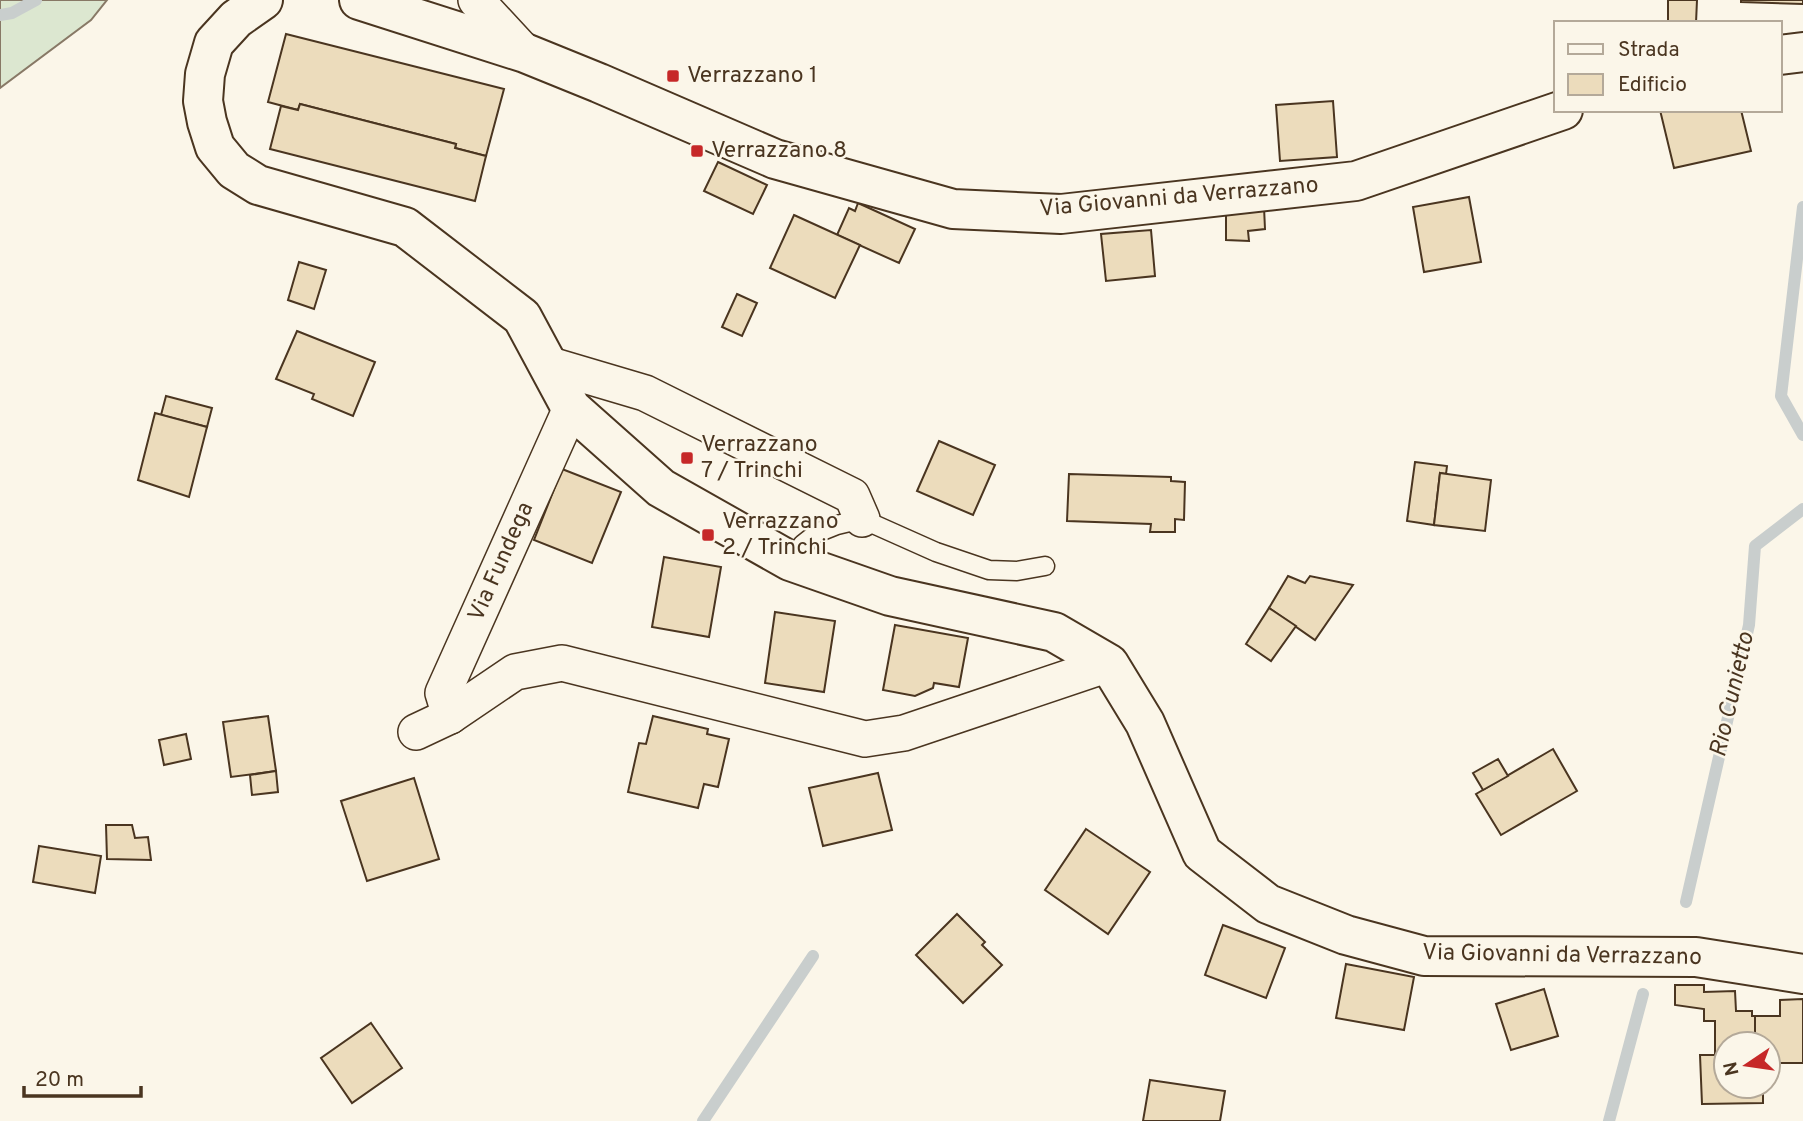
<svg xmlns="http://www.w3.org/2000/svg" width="1803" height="1121" font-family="Overpass,sans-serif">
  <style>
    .green { fill: #dce7d0; stroke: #887966; stroke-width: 2 }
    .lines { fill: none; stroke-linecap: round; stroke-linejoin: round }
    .stream { stroke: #c9cecd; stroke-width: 12 }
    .building { fill: #ecdcbc; stroke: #4a3520; stroke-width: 2 }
    .lane-casing { stroke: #4a3520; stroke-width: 21 }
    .street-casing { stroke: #4a3520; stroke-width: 38 }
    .secondary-casing { stroke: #4a3520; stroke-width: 42 }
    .lane { stroke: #fbf6e9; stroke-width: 18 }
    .street { stroke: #fbf6e9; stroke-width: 35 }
    .secondary { stroke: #fbf6e9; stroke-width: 38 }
    .poi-dot { fill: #c62828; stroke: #fbf6e9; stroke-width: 2.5 }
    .labels { text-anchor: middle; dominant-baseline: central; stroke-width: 5; stroke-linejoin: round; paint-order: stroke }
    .poi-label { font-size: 23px; fill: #4a3520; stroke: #fbf6e9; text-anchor: start }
    .street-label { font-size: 23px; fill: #4a3520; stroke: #fbf6e9 }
    .water-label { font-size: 24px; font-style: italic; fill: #4a3520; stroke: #fbf6e9 }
  </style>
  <rect width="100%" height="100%" fill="#fbf6e9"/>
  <path class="green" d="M0 0H107L91 20 0 88Z"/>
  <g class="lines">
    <g class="stream">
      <path d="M0 15 12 13 36 0"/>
      <path d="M1803 207 1781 396 1803 435"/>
      <path d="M1686 902 1749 625 1755 546 1803 509"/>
      <path d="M703 1121 813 956"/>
      <path d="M1609 1121 1643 994"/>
    </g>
  </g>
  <g class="building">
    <path d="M1668 0H1697L1696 23H1668Z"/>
    <path d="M1741 0H1803V4L1741 2Z"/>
    <path d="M286 34 504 89 486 156 455 148 456 144 300 104 298 110 268 102Z"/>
    <path d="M1333 101 1337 157 1280 161 1276 105Z"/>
    <path d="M300 104 456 144 455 148 486 156 475 201 270 149 281 106 298 110Z"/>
    <path d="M1660 110H1741L1751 151 1674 168Z"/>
    <path d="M718 162 767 185 753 214 704 191Z"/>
    <path d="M1469 197 1481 262 1424 272 1413 207Z"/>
    <path d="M858 203 915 229 899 263 837 235 849 208 855 211Z"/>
    <path d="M1264 207 1265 229 1248 231 1249 241 1226 240V210Z"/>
    <path d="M794 215 860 245 835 298 770 268Z"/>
    <path d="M1151 230 1155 276 1106 281 1101 234Z"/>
    <path d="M299 262 326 270 314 309 288 300Z"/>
    <path d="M737 294 757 303 742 336 722 327Z"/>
    <path d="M297 331 375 362 353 416 312 399 314 394 276 379Z"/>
    <path d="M166 396 212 408 207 427 161 415Z"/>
    <path d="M155 413 207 427 189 497 138 480Z"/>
    <path d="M939 441 995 465 973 515 917 491Z"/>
    <path d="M1415 462 1447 466 1446 474 1440 473 1434 525 1407 521Z"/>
    <path d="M562 469 621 492 592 563 534 540Z"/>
    <path d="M1440 473 1491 480 1485 531 1434 525Z"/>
    <path d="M1069 474 1171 477V481L1185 482 1184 520 1175 519V532H1150L1151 524 1067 521Z"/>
    <path d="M664 557 721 567 709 637 652 627Z"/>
    <path d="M1288 576 1305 583 1310 576 1353 585 1315 640 1269 608Z"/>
    <path d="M1269 608 1296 626 1271 661 1246 644Z"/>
    <path d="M775 612 835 621 824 692 765 683Z"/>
    <path d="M895 625 968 638 959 687 934 683 933 688 915 696 883 690Z"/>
    <path d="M268 716 276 771 231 777 223 722Z"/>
    <path d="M653 716 708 729 707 734 729 739 718 787 704 784 698 808 628 792 639 743 646 744Z"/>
    <path d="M186 734 191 759 164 765 159 740Z"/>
    <path d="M1553 749 1577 791 1501 835 1476 794Z"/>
    <path d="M1498 759 1508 776 1483 790 1473 773Z"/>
    <path d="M276 771 278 792 252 795 250 775Z"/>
    <path d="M878 773 892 830 823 846 809 788Z"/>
    <path d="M414 778 439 859 367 881 341 801Z"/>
    <path d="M106 825H132L135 838 148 837 151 860 107 859Z"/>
    <path d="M1086 829 1150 872 1108 934 1045 890Z"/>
    <path d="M39 846 101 856 95 893 33 882Z"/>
    <path d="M957 914 985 942 982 945 1002 965 963 1003 916 955Z"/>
    <path d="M1223 925 1285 948 1266 998 1205 975Z"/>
    <path d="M1346 964 1414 977 1404 1030 1336 1018Z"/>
    <path d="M1675 985H1704V992L1735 991 1736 1011H1752V1016H1755V1044H1726V1064H1715V1021H1704V1009L1675 1005Z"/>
    <path d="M1544 989 1558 1036 1511 1050 1496 1004Z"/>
    <path d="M1803 999V1063H1768V1044H1755V1016H1780V1000Z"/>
    <path d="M371 1023 402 1068 352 1103 321 1058Z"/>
    <path d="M1700 1055H1715V1064H1726V1086H1763V1103L1702 1104Z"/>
    <path d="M1150 1080 1225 1091 1220 1121H1143Z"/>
  </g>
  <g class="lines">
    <g class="lane-casing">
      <path id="lane" d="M790 561 803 544 817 533 837 525 862 519 936 552 989 570 1017 571 1045 566"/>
    </g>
    <g class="street-casing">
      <g id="street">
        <path d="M476 0 525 53"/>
        <path d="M547 364 645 393 852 496 862 519"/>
        <path d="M450 716 443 693 571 408"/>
        <path d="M416 732 450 716 515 672 562 663 865 739 904 733 1109 664"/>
      </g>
    </g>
    <g class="secondary-casing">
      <g id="secondary">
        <path d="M263 0 236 19 214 43 205 74 203 101 207 122 215 147 234 170 258 185 405 227 522 317 571 408 661 488 790 561 890 596 1054 632 1109 664 1145 723 1202 853 1268 904 1346 935 1424 956 1696 957 1803 974"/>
        <path d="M359 0 525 53 599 83 775 159 953 209 1061 214 1356 181 1563 110"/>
        <path d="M1780 55 1803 52"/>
      </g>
    </g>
    <use href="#lane" class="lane"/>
    <use href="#street" class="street"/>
    <use href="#secondary" class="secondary"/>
  </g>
  <g class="poi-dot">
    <rect x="666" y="69" width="14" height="14" rx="3.5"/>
    <rect x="690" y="144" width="14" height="14" rx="3.5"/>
    <rect x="680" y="451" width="14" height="14" rx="3.5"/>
    <rect x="701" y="528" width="14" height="14" rx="3.5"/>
  </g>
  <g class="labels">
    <g class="poi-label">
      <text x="687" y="76">Verrazzano 1</text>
      <text x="711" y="151">Verrazzano 8</text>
      <text x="701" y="445">Verrazzano<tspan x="701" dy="26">7 / Trinchi</tspan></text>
      <text x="722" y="522">Verrazzano<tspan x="722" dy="26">2 / Trinchi</tspan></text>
    </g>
    <g class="street-label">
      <text transform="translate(1179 198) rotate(-5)">Via Giovanni da Verrazzano</text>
      <text transform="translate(502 562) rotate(-66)">Via Fundega</text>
      <text transform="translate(1562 956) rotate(1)">Via Giovanni da Verrazzano</text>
    </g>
    <g class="water-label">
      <text transform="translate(1733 695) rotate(-77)">Rio Cunietto</text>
    </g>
  </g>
  <rect x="1554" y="21" width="228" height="91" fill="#fbf6e9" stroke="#b4a999" stroke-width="2"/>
  <rect x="1568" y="44" width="35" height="10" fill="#fbf6e9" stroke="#b4a999" stroke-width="2"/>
  <text x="1618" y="56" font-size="21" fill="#4a3520">Strada</text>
  <rect x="1568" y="74" width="35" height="21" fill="#ecdcbc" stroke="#b4a999" stroke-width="2"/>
  <text x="1618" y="91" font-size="21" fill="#4a3520">Edificio</text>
  <g transform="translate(1747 1065) rotate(257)"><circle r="33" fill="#fbf6e9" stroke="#b4a999" stroke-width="2"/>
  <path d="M0-5L12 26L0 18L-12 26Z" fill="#c62828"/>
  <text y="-10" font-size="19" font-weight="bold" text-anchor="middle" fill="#4a3520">N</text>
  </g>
  <path d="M24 1086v10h117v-10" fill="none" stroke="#4a3520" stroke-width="3.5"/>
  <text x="35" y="1086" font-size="21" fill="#4a3520" stroke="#fbf6e9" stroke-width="5" paint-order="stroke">20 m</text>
</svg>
